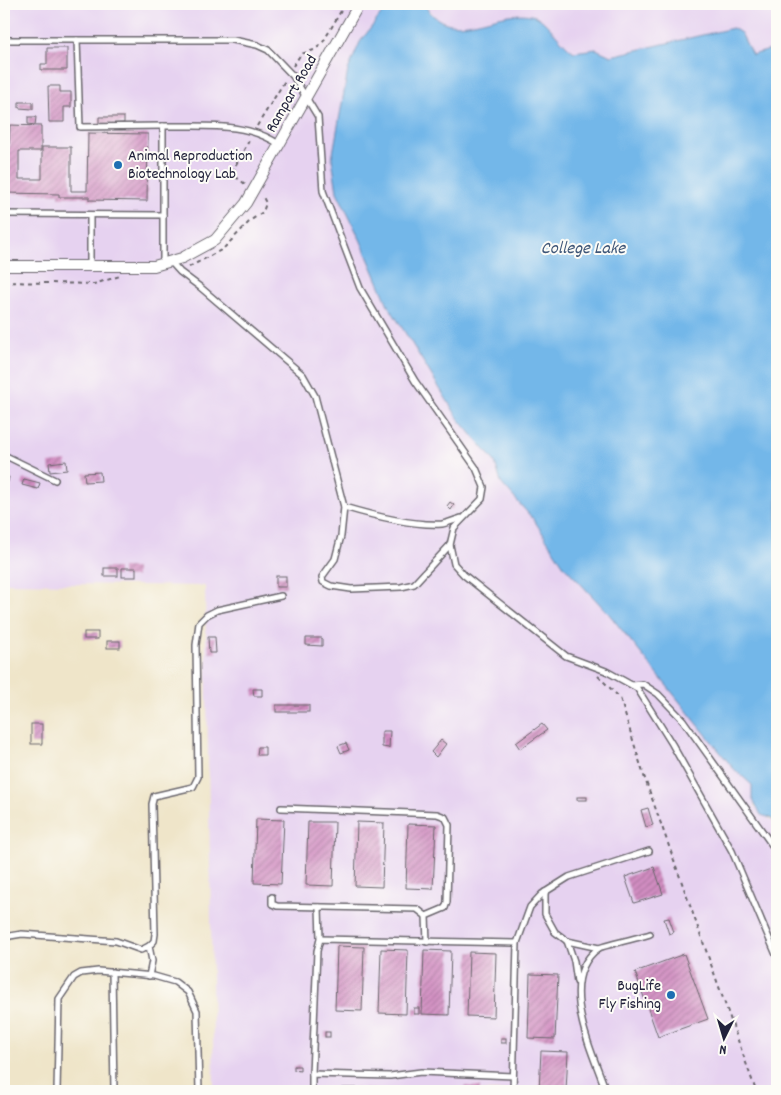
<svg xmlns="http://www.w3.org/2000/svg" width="781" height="1095" font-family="Dekko,sans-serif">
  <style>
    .built { fill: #e6d2f0 }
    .water { fill: #73b7e9; stroke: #4a6c92 }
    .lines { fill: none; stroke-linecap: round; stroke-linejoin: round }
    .stream { stroke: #73b7e9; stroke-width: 2.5 }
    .building { fill: url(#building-hatch) }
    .lane-casing { stroke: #6a666d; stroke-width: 8 }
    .street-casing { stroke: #6a666d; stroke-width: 12 }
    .path { stroke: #6a666d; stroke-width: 2; stroke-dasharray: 4 4; stroke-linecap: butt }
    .lane { stroke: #fff; stroke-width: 5 }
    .street { stroke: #fff; stroke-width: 10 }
    .poi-dot { fill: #1f6fb2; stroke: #fdfcf7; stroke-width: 2 }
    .labels { text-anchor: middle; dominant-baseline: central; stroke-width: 4; stroke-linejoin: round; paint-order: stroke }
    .street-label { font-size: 16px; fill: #22223b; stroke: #fdfcf7 }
    .poi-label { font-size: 16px; fill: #22223b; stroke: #fdfcf7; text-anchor: start }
    .water-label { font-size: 18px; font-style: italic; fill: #3e5678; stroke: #fdfcf7 }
  </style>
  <defs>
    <pattern id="building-hatch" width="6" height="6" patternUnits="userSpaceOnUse" patternTransform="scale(1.25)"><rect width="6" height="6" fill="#d18dc1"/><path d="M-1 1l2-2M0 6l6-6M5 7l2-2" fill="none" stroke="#a9739e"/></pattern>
  </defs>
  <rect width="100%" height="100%" fill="#fdfcf7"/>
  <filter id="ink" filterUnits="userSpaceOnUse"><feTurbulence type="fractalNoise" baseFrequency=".02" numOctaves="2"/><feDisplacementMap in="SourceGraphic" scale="10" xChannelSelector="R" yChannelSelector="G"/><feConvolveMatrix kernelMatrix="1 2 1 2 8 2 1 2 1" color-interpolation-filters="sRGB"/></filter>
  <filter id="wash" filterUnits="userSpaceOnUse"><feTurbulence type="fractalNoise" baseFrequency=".0096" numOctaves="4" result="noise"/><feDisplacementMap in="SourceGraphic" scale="20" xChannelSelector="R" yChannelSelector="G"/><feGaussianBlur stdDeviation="1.12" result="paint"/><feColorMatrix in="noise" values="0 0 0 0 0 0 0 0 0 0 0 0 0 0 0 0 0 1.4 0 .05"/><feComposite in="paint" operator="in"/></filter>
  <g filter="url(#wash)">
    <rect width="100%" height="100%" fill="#efe5c9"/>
    <g class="built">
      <path d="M4 4H389L360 42 347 213 360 239 388 305 458 418 495 462 501 483 534 520 564 566 609 614 733 768 752 785 755 807 777 825V1091H214L205 586 4 583Z"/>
      <path d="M424 4H777V48L752 55 741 33 675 42 611 56 596 49 574 52 562 44 546 23H477L457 26 438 20Z"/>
    </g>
    <path class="water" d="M389 4H424C451 49 496 5 535 16 545 19 562 44 574 52L596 49 611 56 733 28 741 33 752 55 777 48V825L771 818 761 815 752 798V785L733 768 609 614 564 566 534 520 501 483 495 462 458 418 388 305 360 239 337 192 332 159 348 70 360 42Z"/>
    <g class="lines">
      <path class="stream" d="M4 712V716"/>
    </g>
    <g id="blocks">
      <g class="building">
        <path d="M47 48H67V70H41V64H47Z"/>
        <path d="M48 86H60V92H71V107H64V122H49Z"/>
        <rect x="4" y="102" width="5" height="7"/>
        <path d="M19 102H33V109L19 108Z"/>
        <path d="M28 117H36L35 125 28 124Z"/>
        <path d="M99 117H124V123L99 124Z"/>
        <path d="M4 124H8L7 148H9L10 125 41 126V151H19V179H42V147H71V191H87L88 133 148 134 147 201 89 200V197H59V194L4 193Z"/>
        <path d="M66 461 67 470 50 472 49 463Z"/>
        <path d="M100 472 101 481 85 482 84 473Z"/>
        <path d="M4 475 9 477 8 482 4 481Z"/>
        <path d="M24 479 40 483 38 489 22 485Z"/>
        <path d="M450 502 454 505 451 510 447 506Z"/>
        <rect x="104" y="568" width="14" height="8"/>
        <rect x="122" y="568" width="14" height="9"/>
        <rect x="276" y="576" width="10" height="11"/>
        <rect x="84" y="632" width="14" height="7"/>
        <path d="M208 637H215L216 653H209Z"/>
        <path d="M306 638H322V646L306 645Z"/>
        <rect x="107" y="641" width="13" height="7"/>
        <path d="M253 689H262V696H254Z"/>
        <rect x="276" y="705" width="33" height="7"/>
        <rect x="31" y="724" width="11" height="20"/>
        <path d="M542 724 547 730 520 749 516 743Z"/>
        <path d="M382 731H390L389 748 382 747Z"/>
        <path d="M441 740 446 744 436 757 431 752Z"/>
        <path d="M346 743 349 750 341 753 338 746Z"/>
        <path d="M258 747H265V755H257Z"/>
        <rect x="577" y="797" width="10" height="3"/>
        <path d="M648 808 653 825 646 827 641 810Z"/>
        <path d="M256 819 284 820 281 884 254 883Z"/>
        <path d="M308 822H335L333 886 306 885Z"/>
        <path d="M357 822 384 823 382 887 355 886Z"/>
        <path d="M408 824 436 825 433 889 406 888Z"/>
        <path d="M654 867 663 894 634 903 625 877Z"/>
        <path d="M669 918 674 932 669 934 664 919Z"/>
        <path d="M337 946 364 947 362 1011 335 1010Z"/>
        <path d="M381 949 408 950 406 1014 379 1013Z"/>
        <path d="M424 950 451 951 449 1015 422 1014Z"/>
        <path d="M469 952 496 953 494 1017 467 1016Z"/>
        <path d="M684 954 708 1019 658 1037 635 972Z"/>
        <path d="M530 974 558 975 555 1039 528 1038Z"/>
        <rect x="414" y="1008" width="5" height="6"/>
        <rect x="325" y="1032" width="5" height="5"/>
        <rect x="501" y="1038" width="5" height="5"/>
        <path d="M541 1051 568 1052 566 1091H539Z"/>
        <path d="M294 1066H300V1071L294 1070Z"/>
        <path d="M465 1086 480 1087V1091H464Z"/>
        <rect x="342" y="1088" width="16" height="3"/>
        <path d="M365 1089 379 1090V1091H365Z"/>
      </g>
    </g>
  </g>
  <g filter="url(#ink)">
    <use href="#blocks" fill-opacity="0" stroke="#6a666d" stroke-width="1"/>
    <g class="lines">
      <g class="lane-casing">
        <g id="lane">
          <path d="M4 40H233L257 45 268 50 293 76 318 117 323 191 360 288 415 381 476 468 484 487 482 499 454 528 450 545 414 584 401 587 351 589 331 586 323 582 322 577 335 559 341 536 344 507 315 396 303 375 200 287 180 272 171 262"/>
          <path d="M77 40 80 127 163 126"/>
          <path d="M4 214 163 215"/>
          <path d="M163 264V126C203 127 246 121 280 145"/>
          <path d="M90 266V215"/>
          <path d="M4 455 55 480"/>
          <path d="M344 507C371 515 414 526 442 524 448 523 455 520 461 518"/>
          <path d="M450 545 454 564 464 575 566 656 606 671 637 688 672 744 732 851 777 957"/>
          <path d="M632 685 643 684 658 694 683 720 777 852"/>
          <path d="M281 808 437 814 445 817 449 825 447 902 445 908 426 916 427 942"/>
          <path d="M545 892V914L555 932 567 941 574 961 577 982"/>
          <path d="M272 897V904L277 906 417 909 426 916"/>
          <path d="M319 907 320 939"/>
          <path d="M4 940 10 936 22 934 116 941 141 950 149 946"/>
          <path d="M567 941 599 948"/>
          <path d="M112 972 114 1091"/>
          <path d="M149 976 152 961 149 946 154 941 155 934 152 804 154 796 193 787 198 777 196 645 199 623 207 615 217 610 281 596"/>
          <path d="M312 1074 317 951 320 939 517 943"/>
          <path d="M57 1091 59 999 74 977 81 973 98 971 154 976 175 982 188 992 197 1011 199 1091"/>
          <path d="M312 1091V1074L390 1076 421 1072 513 1076"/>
          <path d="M513 1091 517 943 530 907 542 894 569 877 649 851"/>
          <path d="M606 1091C593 1053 555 979 599 948 602 946 642 937 650 934"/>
        </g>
      </g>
      <g class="street-casing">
        <path id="street" d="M4 266H154L182 258 215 240 246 203 359 4"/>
      </g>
      <g class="path">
        <path d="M293 66 301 54 314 50 322 44 345 4"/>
        <path d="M257 126 286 79"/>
        <path d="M245 184 236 177 234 168 250 139"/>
        <path d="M189 267 223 249 251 220 263 212 266 203 262 195"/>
        <path d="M4 282 94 284 120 276"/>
        <path d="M598 676 620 698 644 776 756 1091"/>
      </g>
      <use href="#lane" class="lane"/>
      <use href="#street" class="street"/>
    </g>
  </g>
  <g class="poi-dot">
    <circle cx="118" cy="165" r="5"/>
    <circle cx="671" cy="995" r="5"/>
  </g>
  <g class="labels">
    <g class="street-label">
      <text transform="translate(292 94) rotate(-60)">Rampart Road</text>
    </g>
    <g class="poi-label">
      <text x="128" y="156">Animal Reproduction<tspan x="128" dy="18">Biotechnology Lab</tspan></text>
      <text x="661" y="986" text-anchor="end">BugLife<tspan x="661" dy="18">Fly Fishing</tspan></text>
    </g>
    <g class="water-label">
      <text x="583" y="249">College Lake</text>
    </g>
  </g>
  <rect width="781" height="1095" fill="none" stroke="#fdfcf7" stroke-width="20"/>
  <g transform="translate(724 1038) rotate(185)" stroke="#fdfcf7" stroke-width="4" paint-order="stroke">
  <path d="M0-4L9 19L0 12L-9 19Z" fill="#22223b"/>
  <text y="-8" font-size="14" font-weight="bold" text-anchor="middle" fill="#22223b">N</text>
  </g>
</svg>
